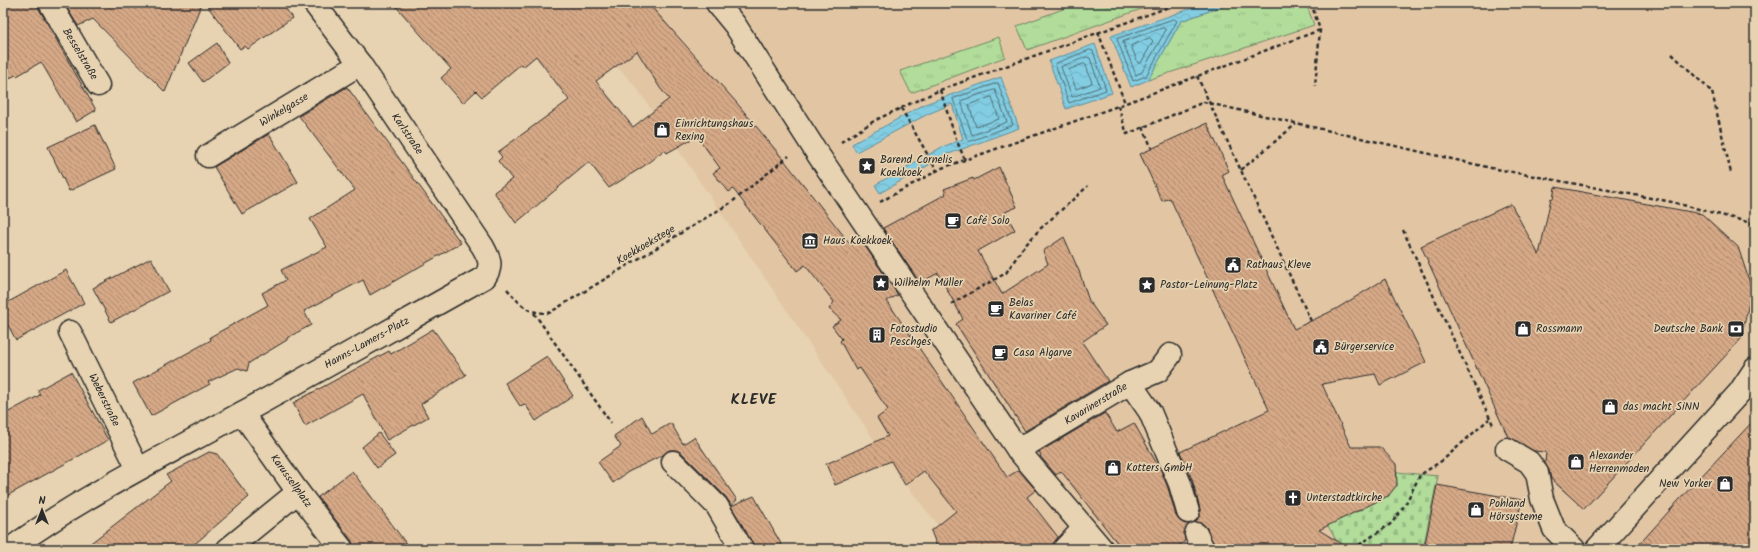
<svg xmlns="http://www.w3.org/2000/svg" width="1758" height="552" font-family="Kalam,sans-serif">
  <style>
    .built { fill: #e2c6a4 }
    .grass { fill: url(#grass-tufts); stroke: #6e8462 }
    .cemetery { fill: url(#cemetery-stones); stroke: #6e8462 }
    .water { fill: url(#water-waves); stroke: #5f8c99 }
    .lines { fill: none; stroke-linecap: round; stroke-linejoin: round }
    .shore { stroke: #4e6c74; stroke-width: 1 }
    .building { fill: url(#building-back-hatch); stroke: #2b2b2b; fill-rule: evenodd }
    .minor-casing { stroke: #2b2b2b; stroke-width: 25 }
    .path { stroke: #2b2b2b; stroke-width: 2.5; stroke-dasharray: 4 3; stroke-linecap: butt }
    .minor { stroke: #e7d3b1; stroke-width: 22 }
    .labels { text-anchor: middle; dominant-baseline: central; stroke-width: 3.5; stroke-linejoin: round; paint-order: stroke }
    .street-label { font-size: 11px; fill: #2b2b2b; stroke: #e7d3b1 }
    .poi-label { font-size: 11px; fill: #2b2b2b; stroke: #e7d3b1; text-anchor: start }
    .district-label { font-size: 15px; font-weight: bold; letter-spacing: 1px; fill: #2b2b2b; stroke: #e7d3b1 }
  </style>
  <defs>
    <pattern id="grass-tufts" width="24" height="20" patternUnits="userSpaceOnUse"><rect width="24" height="20" fill="#b1dc9a"/><path d="M3 7l-1-3M5 7V3M7 7l1-3M15 17l-1-3M17 17v-4M19 17l1-3" fill="none" stroke="#98bd85"/></pattern>
    <pattern id="cemetery-stones" width="16" height="16" patternUnits="userSpaceOnUse"><rect width="16" height="16" fill="#b1dc9a"/><path d="M2 7V4a2 2 0 0 1 4 0v3zM10 15v-3a2 2 0 0 1 4 0v3z" fill="#98bd85"/></pattern>
    <pattern id="water-waves" width="16" height="10" patternUnits="userSpaceOnUse"><rect width="16" height="10" fill="#82cde2"/><path d="M0 5q4-4 8 0t8 0" fill="none" stroke="#70b0c2"/></pattern>
    <pattern id="building-back-hatch" width="6" height="6" patternUnits="userSpaceOnUse"><rect width="6" height="6" fill="#d5a886"/><path d="M-1 5l2 2M0 0l6 6M5-1l2 2" fill="none" stroke="#ad896e"/></pattern>
  </defs>
  <rect width="100%" height="100%" fill="#e7d3b1"/>
  <filter id="ink" filterUnits="userSpaceOnUse"><feTurbulence type="fractalNoise" baseFrequency=".025" numOctaves="2"/><feDisplacementMap in="SourceGraphic" scale="8" xChannelSelector="R" yChannelSelector="G"/><feConvolveMatrix kernelMatrix="1 2 1 2 8 2 1 2 1" color-interpolation-filters="sRGB"/></filter>
  <g filter="url(#ink)">
    <path class="built" d="M556 3H1755V549H957L895 471 636 87Z"/>
    <g class="grass">
      <path d="M1079 3H1158L1027 50 1017 26Z"/>
      <path d="M1232 3H1306L1314 25 1148 80 1181 21Z"/>
      <path d="M999 37 1005 57 911 93 900 71Z"/>
    </g>
    <path class="cemetery" d="M1397 472 1438 476 1423 549H1323L1340 547 1342 544 1336 540 1324 519 1359 511 1382 492 1388 497 1390 494 1385 490 1389 478 1397 477Z"/>
    <g class="water">
      <path d="M1207 3H1232L1181 21 1148 80 1131 87 1111 36Z"/>
      <path d="M1095 44 1112 93 1066 109 1049 61Z"/>
      <path d="M1001 77 1019 128 946 155 880 193 875 185 942 147 963 139 952 104 928 114 856 152 852 144 925 104Z"/>
    </g>
    <g class="lines">
      <g class="shore">
        <path d="M1174 19 1177 21 1146 76 1133 81 1117 39Z"/>
        <path d="M1163 28 1166 30 1142 72 1136 75 1123 42Z"/>
        <path d="M1150 38 1153 41 1141 63H1138L1131 46Z"/>
        <path d="M1090 50 1093 51 1106 90 1069 103 1055 64Z"/>
        <path d="M1087 57 1090 58 1100 87 1072 97 1061 67Z"/>
        <path d="M1084 64 1086 65 1092 83 1076 89 1069 70Z"/>
        <path d="M998 83 1013 125 968 142 953 99Z"/>
        <path d="M995 90 1007 122 972 135 961 101Z"/>
        <path d="M992 97 999 119 976 127 969 105Z"/>
      </g>
    </g>
    <g class="building">
      <path d="M3 3H38L39 9 96 110 76 122 41 62 17 76 16 75 3 81Z"/>
      <path d="M64 3H202L165 92 93 19 78 26Z"/>
      <path d="M205 3H282L292 18 248 49 245 46 240 49Z"/>
      <path d="M393 3H648L736 102 784 160 851 245 861 240 898 295 887 301 1007 477 1019 470 1036 490 1027 497 1058 537 1052 546V549H938L931 531 956 511 924 471 905 485 891 461 835 485 826 464 888 436 877 418 888 410 860 368 856 370 840 341 842 339 832 326 841 320 829 309 834 302 805 265 797 271 733 189 729 192 713 173 720 168 697 136 667 153 664 150 644 166 609 188 589 162 516 223 494 192 512 179 498 161 502 157 498 152 569 100 536 56 523 67 521 64 482 97 476 91 463 103 441 78 451 69ZM637 51 660 88 669 99 633 127 596 81Z"/>
      <path d="M217 43 228 63 203 82 189 63Z"/>
      <path d="M347 87 461 243 370 295 363 280 304 311 311 325 287 338V340L249 363 247 371 238 368 208 382 210 384 151 416 133 383 211 340 210 337 268 305 262 293 286 280 281 270 327 247 310 219 355 190 299 116Z"/>
      <path d="M1207 123 1229 171 1222 175 1294 329 1336 309 1385 279 1426 362 1380 385 1375 374 1322 384 1351 447H1380L1396 464 1397 485 1388 496 1319 530 1350 549H1215L1207 528 1203 524 1195 522 1200 515V509L1192 479 1180 452 1269 410 1170 198 1162 201 1140 154Z"/>
      <path d="M95 125 116 169 69 191 48 147Z"/>
      <path d="M269 134 298 182 242 214 214 167Z"/>
      <path d="M999 167 1017 207 1005 212 1015 230 978 251 1002 294 1048 264 1043 251 1064 237 1079 271 1089 301 1106 325 1082 342 1108 381 1025 431 956 324 963 319 938 273 920 283 883 228 946 194 944 189 973 178 974 180Z"/>
      <path d="M1555 187 1702 214 1738 247 1752 289 1741 339 1584 509 1551 479 1549 470 1545 463 1546 452 1534 451 1508 437 1421 246 1511 204 1539 255 1551 198 1553 199Z"/>
      <path d="M151 258 169 291 111 322 93 288Z"/>
      <path d="M66 270 84 303 16 340 3 316V305Z"/>
      <path d="M433 329 466 375 421 404 428 417 387 440 363 394 305 426 293 403 389 351 391 354Z"/>
      <path d="M547 356 573 396 536 421 525 404 520 406 505 383Z"/>
      <path d="M71 372 108 440 3 498V415L40 395 38 390Z"/>
      <path d="M1105 413 1117 432 1134 423 1157 464 1158 463 1168 488 1176 516 1180 521 1189 524 1184 533 1185 541 1175 549H1122L1061 471 1056 475 1040 456 1041 455 1039 452Z"/>
      <path d="M642 416 652 434 671 423 683 444 694 437 737 500 731 505 726 497 682 453 676 450H669L663 455 628 472 613 483 598 462 621 446 614 436Z"/>
      <path d="M1755 419V549H1635L1679 500Z"/>
      <path d="M379 433 395 455 377 468 362 447Z"/>
      <path d="M209 452 217 454 249 497 189 549H83L171 481 166 475Z"/>
      <path d="M352 471 391 523 410 549H354L352 541 318 497Z"/>
      <path d="M1437 485 1522 500 1510 549H1424Z"/>
      <path d="M754 496 784 549H756L753 544 731 506Z"/>
    </g>
    <g class="lines">
      <g class="minor-casing">
        <g id="minor">
          <path d="M50 3 98 85"/>
          <path d="M717 3 735 25 819 156 1018 450 1102 549"/>
          <path d="M208 156 360 64"/>
          <path d="M70 332 138 469"/>
          <path d="M1130 383 1150 412 1180 484 1188 512"/>
          <path d="M242 413 298 492 342 549"/>
          <path d="M1507 449 1529 462 1537 473 1542 499 1554 529 1574 549"/>
          <path d="M1018 450 1130 383 1158 371 1170 355"/>
          <path d="M673 462 717 506 742 549"/>
          <path d="M1196 534 1203 549"/>
          <path d="M10 549C83 496 164 456 242 413 324 368 404 322 485 277 493 265 489 258 483 247L360 64 314 3"/>
          <path d="M228 549 298 492"/>
          <path d="M1064 549 1084 528"/>
          <path d="M1597 549 1739 393 1755 369"/>
        </g>
      </g>
      <g class="path">
        <path d="M1311 3 1320 30 1315 86"/>
        <path d="M1098 32 1125 103"/>
        <path d="M1672 54 1712 92 1731 173"/>
        <path d="M1197 76 1311 321"/>
        <path d="M940 90 956 139 965 160"/>
        <path d="M1118 106 1127 134 1204 102 1491 168 1672 202 1755 224"/>
        <path d="M901 108 937 171"/>
        <path d="M1143 127 1152 149"/>
        <path d="M841 142 874 121 907 105 940 90 1180 3"/>
        <path d="M1241 170 1296 124"/>
        <path d="M880 202 942 168 1118 106 1320 30"/>
        <path d="M1403 230 1494 427"/>
        <path d="M507 289C522 306 526 313 549 313L732 202 789 156"/>
        <path d="M951 304 1006 273 1022 249 1040 229 1088 186"/>
        <path d="M534 313 611 423"/>
        <path d="M1353 549 1392 523 1406 503 1420 475 1443 460 1489 419"/>
      </g>
      <use href="#minor" class="minor"/>
    </g>
  </g>
  <defs>
    <g id="shop-square" transform="scale(0.9)"><rect x="-9" y="-9" width="18" height="18" rx="4" fill="#2b2b2b" stroke="#e7d3b1"/><path d="M-5-2.5h2.3a2.7 3.5 0 0 1 5.4 0H5L5.5 6h-11ZM-1.5-2.5h3a1.5 2.3 0 0 0-3 0Z" fill="#fff"/></g>
    <g id="sight-square" transform="scale(0.9)"><rect x="-9" y="-9" width="18" height="18" rx="4" fill="#2b2b2b" stroke="#e7d3b1"/><path d="M0-6L1.8-2.2L6-1.7L2.9 1.2L3.7 5.4L0 3.3L-3.7 5.4L-2.9 1.2L-6-1.7L-1.8-2.2Z" fill="#fff"/></g>
    <g id="cafe-square" transform="scale(0.9)"><rect x="-9" y="-9" width="18" height="18" rx="4" fill="#2b2b2b" stroke="#e7d3b1"/><path d="M-5.5-4.5H6V0H3Q3 3.5 0 3.5H-2.5Q-5.5 3.5-5.5 0ZM3-3.2v2h1.7v-2ZM-6 4.5H4V6H-6Z" fill="#fff"/></g>
    <g id="museum-square" transform="scale(0.9)"><rect x="-9" y="-9" width="18" height="18" rx="4" fill="#2b2b2b" stroke="#e7d3b1"/><path d="M0-6L6-3V-2H-6V-3ZM-5-1h2V3h-2ZM-1-1h2V3h-2ZM3-1h2V3H3ZM-6 4H6V6H-6Z" fill="#fff"/></g>
    <g id="civic-square" transform="scale(0.9)"><rect x="-9" y="-9" width="18" height="18" rx="4" fill="#2b2b2b" stroke="#e7d3b1"/><path d="M-.6-6.5H3V-4.5H.6V-3L4-1V1h2V6H-6V1h2V-1L-.6-3ZM-1.2 2.5V6h2.4V2.5Z" fill="#fff"/></g>
    <g id="bank-square" transform="scale(0.9)"><rect x="-9" y="-9" width="18" height="18" rx="4" fill="#2b2b2b" stroke="#e7d3b1"/><path d="M-6-4H6V4H-6ZM0-2.3a2.3 2.3 0 1 0 0 4.6a2.3 2.3 0 1 0 0-4.6Z" fill="#fff"/></g>
    <g id="building-square" transform="scale(0.9)"><rect x="-9" y="-9" width="18" height="18" rx="4" fill="#2b2b2b" stroke="#e7d3b1"/><path d="M-4-6H4V6H1V3H-1V6H-4ZM-2.5-4.3h1.7v1.8h-1.7ZM.8-4.3h1.7v1.8H.8ZM-2.5-1h1.7V.8h-1.7ZM.8-1h1.7V.8H.8Z" fill="#fff"/></g>
    <g id="church-square" transform="scale(0.9)"><rect x="-9" y="-9" width="18" height="18" rx="4" fill="#2b2b2b" stroke="#e7d3b1"/><path d="M-1.2-6h2.4v3.5h3.3v2.4h-3.3V6h-2.4V-.1h-3.3v-2.4h3.3Z" fill="#fff"/></g>
  </defs>
  <g fill-rule="evenodd">
    <use href="#shop-square" x="662" y="130"/>
    <use href="#sight-square" x="867" y="166"/>
    <use href="#cafe-square" x="953" y="221"/>
    <use href="#museum-square" x="810" y="241"/>
    <use href="#civic-square" x="1233" y="265"/>
    <use href="#sight-square" x="881" y="283"/>
    <use href="#sight-square" x="1147" y="285"/>
    <use href="#cafe-square" x="996" y="309"/>
    <use href="#shop-square" x="1523" y="329"/>
    <use href="#bank-square" x="1736" y="329"/>
    <use href="#building-square" x="877" y="335"/>
    <use href="#civic-square" x="1321" y="347"/>
    <use href="#cafe-square" x="1000" y="353"/>
    <use href="#shop-square" x="1610" y="407"/>
    <use href="#shop-square" x="1576" y="462"/>
    <use href="#shop-square" x="1113" y="468"/>
    <use href="#shop-square" x="1725" y="484"/>
    <use href="#church-square" x="1293" y="498"/>
    <use href="#shop-square" x="1476" y="510"/>
  </g>
  <g class="labels">
    <g class="street-label">
      <text transform="translate(80 54) rotate(59)">Besselstraße</text>
      <text transform="translate(284 110) rotate(-31)">Winkelgasse</text>
      <text transform="translate(407 134) rotate(56)">Karlstraße</text>
      <text transform="translate(646 245) rotate(-31)">Koekkoekstege</text>
      <text transform="translate(367 343) rotate(-29)">Hanns-Lamers-Platz</text>
      <text transform="translate(104 400) rotate(64)">Weberstraße</text>
      <text transform="translate(1096 404) rotate(-31)">Kavarinerstraße</text>
      <text transform="translate(291 481) rotate(54)">Karussellplatz</text>
    </g>
    <g class="poi-label">
      <text x="675" y="124">Einrichtungshaus<tspan x="675" dy="13">Rexing</tspan></text>
      <text x="880" y="160">Barend Cornelis<tspan x="880" dy="13">Koekkoek</tspan></text>
      <text x="966" y="221">Café Solo</text>
      <text x="823" y="241">Haus Koekkoek</text>
      <text x="1246" y="265">Rathaus Kleve</text>
      <text x="894" y="283">Wilhelm Müller</text>
      <text x="1160" y="285">Pastor-Leinung-Platz</text>
      <text x="1009" y="303">Belas<tspan x="1009" dy="13">Kavariner Café</tspan></text>
      <text x="890" y="329">Fotostudio<tspan x="890" dy="13">Peschges</tspan></text>
      <text x="1536" y="329">Rossmann</text>
      <text x="1723" y="329" text-anchor="end">Deutsche Bank</text>
      <text x="1334" y="347">Bürgerservice</text>
      <text x="1013" y="353">Casa Algarve</text>
      <text x="1623" y="407">das macht SiNN</text>
      <text x="1589" y="456">Alexander<tspan x="1589" dy="13">Herrenmoden</tspan></text>
      <text x="1126" y="468">Kotters GmbH</text>
      <text x="1712" y="484" text-anchor="end">New Yorker</text>
      <text x="1306" y="498">Unterstadtkirche</text>
      <text x="1489" y="504">Pohland<tspan x="1489" dy="13">Hörsysteme</tspan></text>
    </g>
    <g class="district-label">
      <text x="754" y="400">KLEVE</text>
    </g>
  </g>
  <rect width="1758" height="552" fill="none" stroke="#e7d3b1" stroke-width="16"/>
  <rect x="8" y="8" width="1742" height="536" fill="none" stroke="#2b2b2b" stroke-width="1.5" filter="url(#ink)"/>
  <g transform="translate(42 510)" stroke="#e7d3b1" stroke-width="3" paint-order="stroke">
  <path d="M0-3L7 15L0 10L-7 15Z" fill="#2b2b2b"/>
  <text y="-6" font-size="11" font-weight="bold" text-anchor="middle" fill="#2b2b2b">N</text>
  </g>
</svg>
